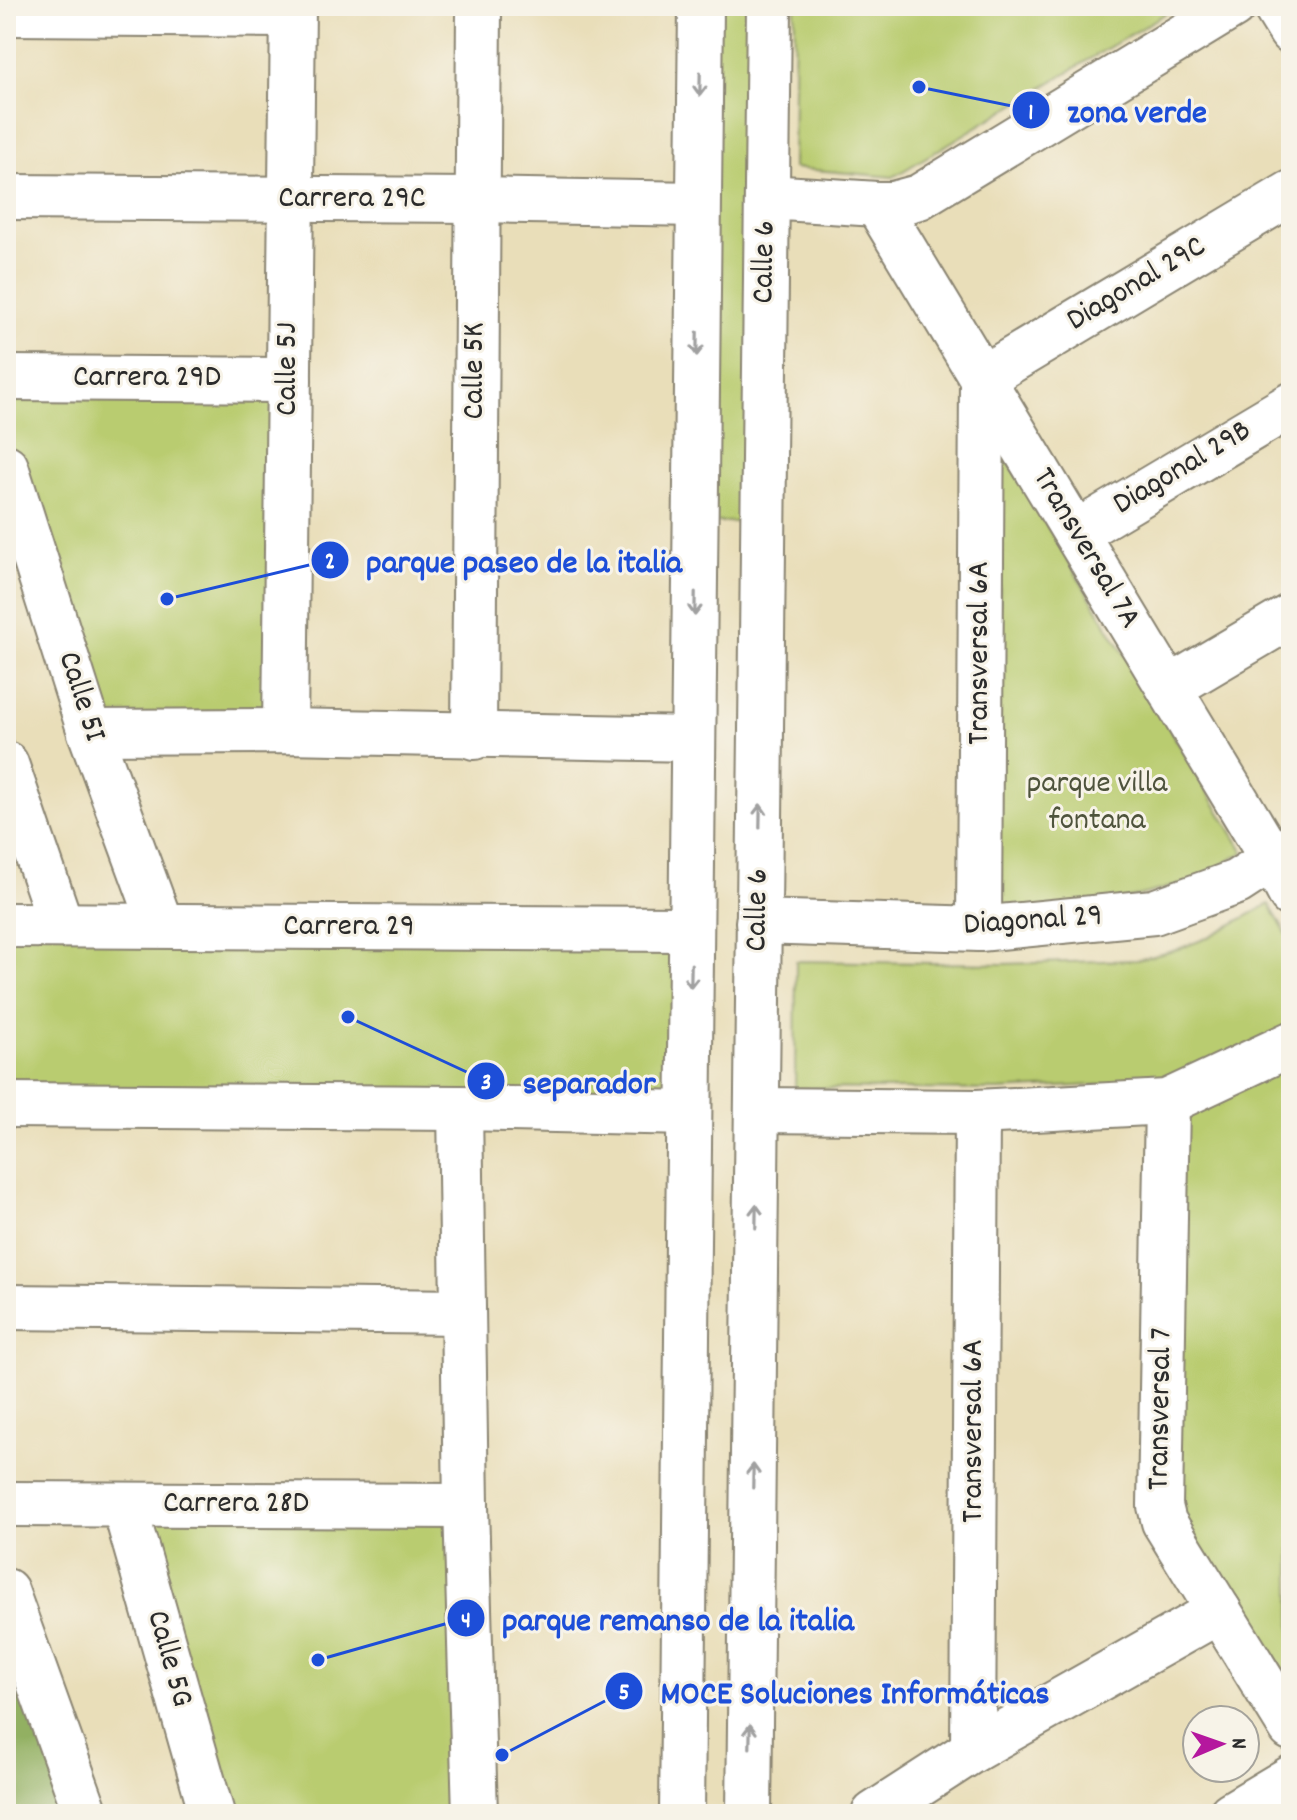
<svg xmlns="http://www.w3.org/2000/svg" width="1297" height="1820" font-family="Dekko,sans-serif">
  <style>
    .green { fill: #b9cc70; stroke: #727c4e; stroke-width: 2 }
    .forest { fill: #92b062; stroke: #5e6e46; stroke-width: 2 }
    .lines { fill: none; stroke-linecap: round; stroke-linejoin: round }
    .minor-casing { stroke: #8a8472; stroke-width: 48 }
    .minor { stroke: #fff; stroke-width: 44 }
    .oneway { stroke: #a0a0a0 }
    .labels { text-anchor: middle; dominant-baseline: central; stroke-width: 6; stroke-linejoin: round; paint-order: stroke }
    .street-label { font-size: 32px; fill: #2b2b2b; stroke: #f7f3e8 }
    .park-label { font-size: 32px; fill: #4e533c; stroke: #f7f3e8 }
    .leader { fill: none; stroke: #1d4ed8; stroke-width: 3 }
    .callout-dot { fill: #1d4ed8; stroke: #f7f3e8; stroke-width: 3 }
    .mark-label { font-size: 24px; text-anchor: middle; font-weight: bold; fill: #fff }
    .callout-label { font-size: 34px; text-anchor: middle; font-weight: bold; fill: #1d4ed8; stroke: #f7f3e8; stroke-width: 6; stroke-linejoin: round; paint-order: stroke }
  </style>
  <rect width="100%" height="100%" fill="#f7f3e8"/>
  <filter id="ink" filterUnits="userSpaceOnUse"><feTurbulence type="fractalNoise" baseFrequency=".0125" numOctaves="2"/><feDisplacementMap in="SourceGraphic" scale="16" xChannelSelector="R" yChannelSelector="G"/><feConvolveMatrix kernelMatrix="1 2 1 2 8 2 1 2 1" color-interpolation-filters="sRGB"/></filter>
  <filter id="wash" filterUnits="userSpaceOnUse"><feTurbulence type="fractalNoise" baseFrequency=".006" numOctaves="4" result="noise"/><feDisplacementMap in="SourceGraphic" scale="32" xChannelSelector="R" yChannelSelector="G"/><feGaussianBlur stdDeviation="1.8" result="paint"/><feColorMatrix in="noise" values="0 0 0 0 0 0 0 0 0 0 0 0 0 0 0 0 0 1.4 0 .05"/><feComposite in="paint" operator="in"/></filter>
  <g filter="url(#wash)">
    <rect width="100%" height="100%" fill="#e9deb9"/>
    <g class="green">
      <path d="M696 6H769L763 522H696Z"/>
      <path d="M795 6H1178L893 177 793 168Z"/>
      <path d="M6 378 289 380 285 731 90 732 6 467Z"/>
      <path d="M1001 450 1244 852 1193 881 1096 907 996 908Z"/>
      <path d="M1269 904 1291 942V1032L1175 1081 998 1090 795 1088 796 961 1002 964 1137 960 1173 951 1207 938Z"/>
      <path d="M6 924 691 929 689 1113 6 1105Z"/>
      <path d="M1291 1063V1706L1172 1504 1174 1106Z"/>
      <path d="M124 1505 466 1506 475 1814H209Z"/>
    </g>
    <path class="forest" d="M6 1591 86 1814H6Z"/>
  </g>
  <g filter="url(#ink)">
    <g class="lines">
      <g class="minor-casing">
        <g id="minor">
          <path d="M1275 6 1291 32"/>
          <path d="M6 13 292 15"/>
          <path d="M6 197 476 200 698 204"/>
          <path d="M767 197 877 204H893L919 197 1233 6"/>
          <path d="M877 204 1272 859 1291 895"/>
          <path d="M6 378 289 380"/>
          <path d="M6 467 90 732 161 925"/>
          <path d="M1076 533 1291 405"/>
          <path d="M1169 688 1291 616"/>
          <path d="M285 731 293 6"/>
          <path d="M90 732 285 731 693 739"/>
          <path d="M474 737 479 6"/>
          <path d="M6 764 61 925"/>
          <path d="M758 922 979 929 1154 912 1237 882 1291 847"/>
          <path d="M6 925 691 929"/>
          <path d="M979 929 982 378 1291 193"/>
          <path d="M1167 1102 1160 1506 1164 1522 1291 1728"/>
          <path d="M6 1105 460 1108 689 1113"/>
          <path d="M460 1108 466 1506 475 1814"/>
          <path d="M757 1110 977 1112 1167 1102 1291 1044"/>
          <path d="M6 1307 463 1312"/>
          <path d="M6 1504 466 1506"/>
          <path d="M124 1505 212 1814"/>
          <path d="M6 1591 86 1814"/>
          <path d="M973 1750 977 1112"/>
          <path d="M682 1814 701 6"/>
          <path d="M749 1814 769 6"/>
          <path d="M874 1814 973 1750 1219 1611"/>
          <path d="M1231 1814 1291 1778"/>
        </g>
      </g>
      <use href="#minor" class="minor"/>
    </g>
    <defs><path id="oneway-shaft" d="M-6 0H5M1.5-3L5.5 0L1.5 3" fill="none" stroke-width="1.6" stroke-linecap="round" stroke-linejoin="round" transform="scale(2)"/></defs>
    <g class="oneway">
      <use href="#oneway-shaft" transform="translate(700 84) rotate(91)"/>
      <use href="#oneway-shaft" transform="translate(697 344) rotate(91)"/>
      <use href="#oneway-shaft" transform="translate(695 604) rotate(91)"/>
      <use href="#oneway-shaft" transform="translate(760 816) rotate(-89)"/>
      <use href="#oneway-shaft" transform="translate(691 976) rotate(91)"/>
      <use href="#oneway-shaft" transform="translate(756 1216) rotate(-89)"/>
      <use href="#oneway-shaft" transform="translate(753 1476) rotate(-89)"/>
      <use href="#oneway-shaft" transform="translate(750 1736) rotate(-89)"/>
    </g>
  </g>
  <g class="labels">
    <g class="street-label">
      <text x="352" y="200">Carrera 29C</text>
      <text transform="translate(766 262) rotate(-89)">Calle 6</text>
      <text transform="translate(1137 285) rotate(-31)">Diagonal 29C</text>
      <text transform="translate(289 369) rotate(-90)">Calle 5J</text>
      <text transform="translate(476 371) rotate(-90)">Calle 5K</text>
      <text x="147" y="379">Carrera 29D</text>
      <text transform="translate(1183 469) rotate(-31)">Diagonal 29B</text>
      <text transform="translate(1085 549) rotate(59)">Transversal 7A</text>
      <text transform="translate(981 653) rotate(-90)">Transversal 6A</text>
      <text transform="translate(80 697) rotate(72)">Calle 5I</text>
      <text transform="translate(759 910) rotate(-89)">Calle 6</text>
      <text transform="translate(1033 922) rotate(-4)">Diagonal 29</text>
      <text x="349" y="928">Carrera 29</text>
      <text transform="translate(1162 1409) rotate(-89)">Transversal 7</text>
      <text transform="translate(975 1431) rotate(-90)">Transversal 6A</text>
      <text x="236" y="1505">Carrera 28D</text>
      <text transform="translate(168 1659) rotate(74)">Calle 5G</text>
    </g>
    <g class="park-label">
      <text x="1097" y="785">parque villa<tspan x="1097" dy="37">fontana</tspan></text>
    </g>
  </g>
  <path class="leader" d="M919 87L1031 110M167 599L330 560M348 1017L486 1081M318 1660L466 1618M502 1755L624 1691"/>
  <g class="callout-dot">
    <circle cx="919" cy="87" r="8"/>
    <circle cx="167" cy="599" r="8"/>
    <circle cx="348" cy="1017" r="8"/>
    <circle cx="318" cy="1660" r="8"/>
    <circle cx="502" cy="1755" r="8"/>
    <circle cx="1031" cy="110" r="20"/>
    <circle cx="330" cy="560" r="20"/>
    <circle cx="486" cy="1081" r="20"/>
    <circle cx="466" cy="1618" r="20"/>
    <circle cx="624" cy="1691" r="20"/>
  </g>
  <g class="mark-label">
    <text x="1031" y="119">1</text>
    <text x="330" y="568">2</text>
    <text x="486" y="1089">3</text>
    <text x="466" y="1627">4</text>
    <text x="624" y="1699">5</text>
  </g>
  <g class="callout-label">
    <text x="1137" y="122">zona verde</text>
    <text x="524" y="572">parque paseo de la italia</text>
    <text x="589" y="1093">separador</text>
    <text x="678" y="1630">parque remanso de la italia</text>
    <text x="855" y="1703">MOCE Soluciones Informáticas</text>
  </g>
  <rect width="1297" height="1820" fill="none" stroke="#f7f3e8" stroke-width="32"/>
  <g transform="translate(1221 1744) rotate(88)"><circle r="38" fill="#f7f3e8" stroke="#a5a39c" stroke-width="2"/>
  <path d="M0-6L14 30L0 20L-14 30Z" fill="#b5179e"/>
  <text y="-12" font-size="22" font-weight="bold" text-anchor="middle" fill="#2b2b2b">N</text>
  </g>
</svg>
